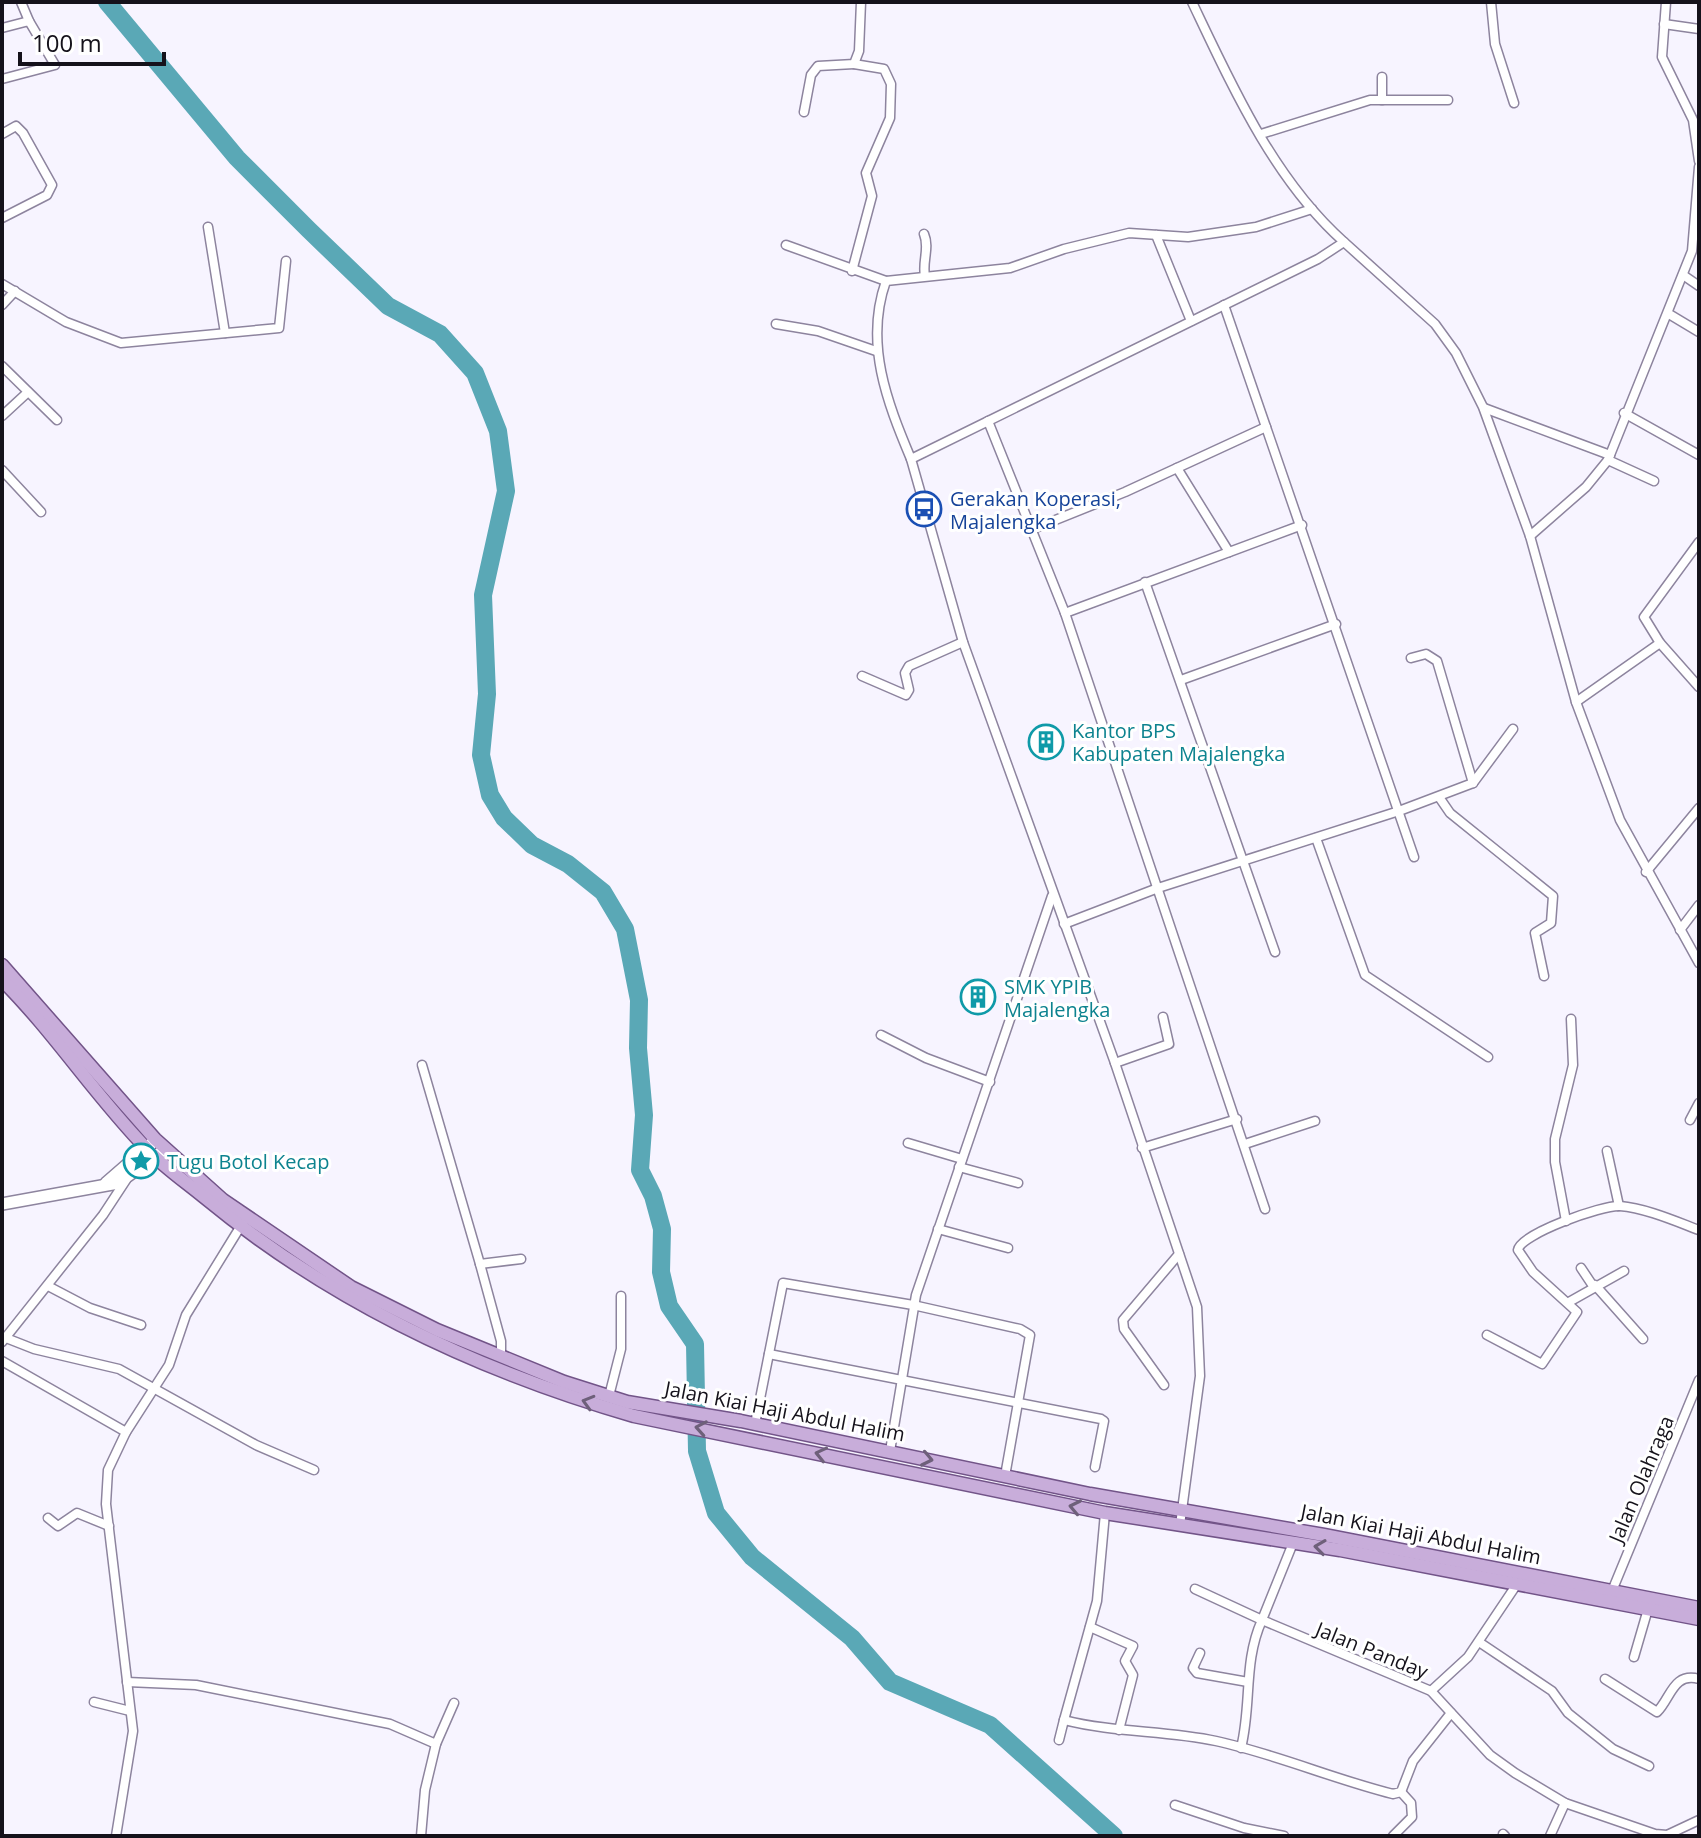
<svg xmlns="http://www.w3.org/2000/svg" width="1701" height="1838" font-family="'Open Sans',sans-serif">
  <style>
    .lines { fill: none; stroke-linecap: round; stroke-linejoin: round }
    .river { stroke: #5aa8b6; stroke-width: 18 }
    .street-casing { stroke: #8d849e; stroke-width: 11 }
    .secondary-casing { stroke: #8d849e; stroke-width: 14 }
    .primary-casing { stroke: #725488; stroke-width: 15 }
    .street { stroke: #fff; stroke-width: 8 }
    .secondary { stroke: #fff; stroke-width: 11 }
    .primary { stroke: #c8adda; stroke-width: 12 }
    .oneway { stroke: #6e607a }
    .labels { text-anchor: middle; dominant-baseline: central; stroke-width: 6; stroke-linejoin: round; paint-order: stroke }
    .transit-label { font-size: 20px; fill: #164399; stroke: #fff; text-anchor: start }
    .culture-label { font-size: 20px; fill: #0d838f; stroke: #fff; text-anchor: start }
    .street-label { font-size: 20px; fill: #15121b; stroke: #fff }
  </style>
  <rect width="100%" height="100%" fill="#f7f4ff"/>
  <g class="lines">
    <path class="river" d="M107 2 237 158 309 230 388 306 440 334 475 373 498 431 506 491 483 595 487 694 481 755 490 795 504 818 532 845 568 864 603 892 625 929 639 1000 638 1048 644 1115 640 1170 653 1196 662 1229 661 1272 669 1306 695 1344 697 1451 716 1513 752 1557 852 1638 890 1682 990 1725 1114 1836"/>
    <g class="street-casing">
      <g id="street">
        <path d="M21 2 29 21"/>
        <path d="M1192 2C1232 86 1274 180 1344 242"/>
        <path d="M1491 2 1495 44 1514 103"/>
        <path d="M1666 2 1662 57 1693 120 1699 161"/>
        <path d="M1664 24 1699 29"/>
        <path d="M2 28 29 21 55 65 2 79"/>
        <path d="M1382 77V100"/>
        <path d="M804 112 811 75 818 66 854 64 859 51 861 2"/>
        <path d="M2 134 16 126 23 133 52 185 47 195 2 218"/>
        <path d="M1261 134 1370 100H1448"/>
        <path d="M208 227 225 333"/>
        <path d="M924 234C930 248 922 261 925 276"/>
        <path d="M1156 235 1191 321"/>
        <path d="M786 245 886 281"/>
        <path d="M852 271 872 196 866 173 890 118 891 84 884 69 854 64"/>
        <path d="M1683 275 1699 286"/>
        <path d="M2 284 66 322 121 343 279 328 286 261"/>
        <path d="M2 305 15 291"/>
        <path d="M1224 305 1414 857"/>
        <path d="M1669 314 1699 332"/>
        <path d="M776 324 818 331 876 351"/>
        <path d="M2 366 57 420"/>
        <path d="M1484 408 1610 455"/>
        <path d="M1624 413 1699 455"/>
        <path d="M2 416 28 392"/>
        <path d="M988 421 1065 613 1265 1209"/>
        <path d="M911 459C887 402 864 343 886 281L1010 268 1064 249 1129 233 1188 237 1256 227 1312 209"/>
        <path d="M1608 460 1654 481"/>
        <path d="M1177 468 1229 552"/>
        <path d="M2 470 41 512"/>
        <path d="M1033 529 1125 492 1266 427"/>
        <path d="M1530 536 1586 487 1608 460 1692 251 1699 167"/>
        <path d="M1699 542 1644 617 1660 643 1699 687"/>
        <path d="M1145 582 1275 952"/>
        <path d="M1065 613 1302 525"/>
        <path d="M862 676 906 695 909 690 905 673 909 666 963 642"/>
        <path d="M1181 680 1336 624"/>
        <path d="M1576 702 1660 643"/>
        <path d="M1473 783 1513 729"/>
        <path d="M1439 797 1450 813 1553 896 1551 923 1535 933 1544 976"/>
        <path d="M1316 838 1365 975 1488 1057"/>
        <path d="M1646 872 1699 808"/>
        <path d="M1064 924 1158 888 1399 811 1473 783 1437 661 1426 654 1411 658"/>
        <path d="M1680 930 1699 905"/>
        <path d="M881 1035 926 1058 990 1082"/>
        <path d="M1115 1063 1169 1044 1163 1017"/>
        <path d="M422 1065 480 1264"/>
        <path d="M1690 1120 1699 1103"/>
        <path d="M908 1143 962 1159"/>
        <path d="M1245 1144 1315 1121"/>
        <path d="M1142 1148 1237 1119"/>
        <path d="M1607 1151 1619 1206"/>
        <path d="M959 1167 1018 1183"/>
        <path d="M1566 1221 1555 1162V1139L1573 1065 1571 1019"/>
        <path d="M938 1229 1008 1248"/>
        <path d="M1581 1268 1593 1286"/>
        <path d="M1595 1285 1643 1339"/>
        <path d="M48 1286 90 1308 141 1325"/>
        <path d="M1569 1302 1624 1271"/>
        <path d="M1487 1335 1542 1364 1577 1312 1533 1272 1518 1250C1520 1234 1602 1205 1620 1206 1645 1208 1675 1221 1699 1230"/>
        <path d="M6 1338 34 1349 119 1369 256 1445 314 1470"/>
        <path d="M2 1342 103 1215 126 1180"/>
        <path d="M769 1354 1101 1419 1104 1421 1095 1467"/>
        <path d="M501 1357V1341L480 1264 521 1259"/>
        <path d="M2 1361 126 1432"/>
        <path d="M1164 1385 1124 1329 1123 1320 1179 1254"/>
        <path d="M609 1396 621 1349V1296"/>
        <path d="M755 1424 783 1283 913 1305 1020 1329 1030 1335 1005 1476"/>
        <path d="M890 1451 916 1295 1052 896"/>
        <path d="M48 1518 58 1526 77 1513 109 1526"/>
        <path d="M1180 1525 1200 1376 1197 1307 1115 1063 963 642 911 459 1318 259 1344 242 1435 324 1456 353 1483 407 1530 536 1576 702 1620 820 1699 963"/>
        <path d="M1293 1543 1262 1620 1431 1691 1490 1755 1515 1773 1565 1803 1655 1834 1667 1835 1699 1820"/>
        <path d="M1195 1589 1262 1620C1243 1662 1252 1704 1241 1748"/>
        <path d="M1612 1591 1699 1380"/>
        <path d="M1090 1627 1133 1646 1125 1661 1133 1675 1119 1730"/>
        <path d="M1479 1642 1552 1691 1568 1713 1613 1749 1649 1766"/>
        <path d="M1200 1653 1193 1668 1197 1673 1248 1682"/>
        <path d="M1634 1657 1648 1609"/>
        <path d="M1605 1679 1657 1712C1671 1698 1673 1672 1699 1679"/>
        <path d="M127 1682 196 1685 390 1724 436 1744 454 1703"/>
        <path d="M1431 1691 1468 1657 1517 1584"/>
        <path d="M94 1702 130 1711"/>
        <path d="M1064 1720 1097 1601 1105 1513"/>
        <path d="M1059 1740 1064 1720C1114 1733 1166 1730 1216 1741 1276 1754 1333 1779 1393 1794L1401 1792 1413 1761 1451 1713"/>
        <path d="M1175 1805 1244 1828 1284 1836"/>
        <path d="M1503 1834 1505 1836"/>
        <path d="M116 1836 133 1731 106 1504 108 1470 126 1432 169 1365 186 1315 242 1224"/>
        <path d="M421 1836 425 1790 436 1744"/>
        <path d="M1393 1836 1412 1817 1411 1803 1401 1792"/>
        <path d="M1550 1836 1565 1803"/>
      </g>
    </g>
    <g class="secondary-casing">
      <g id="secondary">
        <path d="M106 1183 152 1143"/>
        <path d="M2 1204 118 1183 161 1152"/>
      </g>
    </g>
    <g class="primary-casing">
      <g id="primary">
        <path d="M2 965 155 1139 223 1200 351 1287 437 1330 564 1382 627 1402 741 1421 1090 1494 1324 1535 1699 1608"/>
        <path d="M2 980C55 1033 96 1097 148 1150 165 1168 186 1182 204 1197 330 1301 478 1371 634 1416L1105 1513 1340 1550 1699 1619"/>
      </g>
    </g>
    <use href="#street" class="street"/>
    <use href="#secondary" class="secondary"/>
    <use href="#primary" class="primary"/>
  </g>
  <defs><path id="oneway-chevron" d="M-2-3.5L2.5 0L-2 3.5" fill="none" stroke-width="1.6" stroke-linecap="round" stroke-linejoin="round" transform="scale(2)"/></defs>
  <g class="oneway">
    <use href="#oneway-chevron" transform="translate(588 1402) rotate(-164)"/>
    <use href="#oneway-chevron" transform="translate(701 1428) rotate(-170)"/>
    <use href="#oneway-chevron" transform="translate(821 1454) rotate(-167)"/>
    <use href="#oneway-chevron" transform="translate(927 1459) rotate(12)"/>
    <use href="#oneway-chevron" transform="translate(1075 1507) rotate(-168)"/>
    <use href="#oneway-chevron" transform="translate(1320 1547) rotate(-172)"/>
  </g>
  <defs>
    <g id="bus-ring" transform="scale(1.8)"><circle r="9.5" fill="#fff" stroke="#1a4fb4" stroke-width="1.5"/><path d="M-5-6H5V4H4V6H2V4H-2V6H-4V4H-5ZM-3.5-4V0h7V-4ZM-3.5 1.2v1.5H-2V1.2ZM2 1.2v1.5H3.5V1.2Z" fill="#1a4fb4"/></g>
    <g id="building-ring" transform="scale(1.8)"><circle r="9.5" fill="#fff" stroke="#0f9aa8" stroke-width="1.5"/><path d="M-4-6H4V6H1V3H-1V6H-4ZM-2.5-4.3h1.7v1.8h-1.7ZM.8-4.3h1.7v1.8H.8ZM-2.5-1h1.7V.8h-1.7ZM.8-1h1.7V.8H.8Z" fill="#0f9aa8"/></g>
    <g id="sight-ring" transform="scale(1.8)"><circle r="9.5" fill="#fff" stroke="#0f9aa8" stroke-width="1.5"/><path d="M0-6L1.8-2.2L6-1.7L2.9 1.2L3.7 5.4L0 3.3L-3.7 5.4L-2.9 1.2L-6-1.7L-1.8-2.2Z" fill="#0f9aa8"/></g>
  </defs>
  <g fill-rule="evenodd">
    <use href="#bus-ring" x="924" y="509"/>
    <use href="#building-ring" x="1046" y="742"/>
    <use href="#building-ring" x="978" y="997"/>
    <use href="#sight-ring" x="141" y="1161"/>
  </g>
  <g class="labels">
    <g class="transit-label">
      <text x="950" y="498">Gerakan Koperasi,<tspan x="950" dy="23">Majalengka</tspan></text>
    </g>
    <g class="culture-label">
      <text x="1072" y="730">Kantor BPS<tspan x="1072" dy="23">Kabupaten Majalengka</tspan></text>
      <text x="1004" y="986">SMK YPIB<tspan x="1004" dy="23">Majalengka</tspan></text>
      <text x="167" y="1161">Tugu Botol Kecap</text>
    </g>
    <g class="street-label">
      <text transform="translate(785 1411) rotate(11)">Jalan Kiai Haji Abdul Halim</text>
      <text transform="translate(1641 1479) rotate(-67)">Jalan Olahraga</text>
      <text transform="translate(1421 1534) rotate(11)">Jalan Kiai Haji Abdul Halim</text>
      <text transform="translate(1372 1650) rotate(22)">Jalan Panday</text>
    </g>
  </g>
  <rect width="1701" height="1838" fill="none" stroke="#15121b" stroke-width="8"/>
  <path d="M20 52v12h144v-12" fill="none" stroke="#15121b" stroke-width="4"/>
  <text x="32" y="52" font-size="24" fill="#15121b" stroke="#ffffff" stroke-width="6" paint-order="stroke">100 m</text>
</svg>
